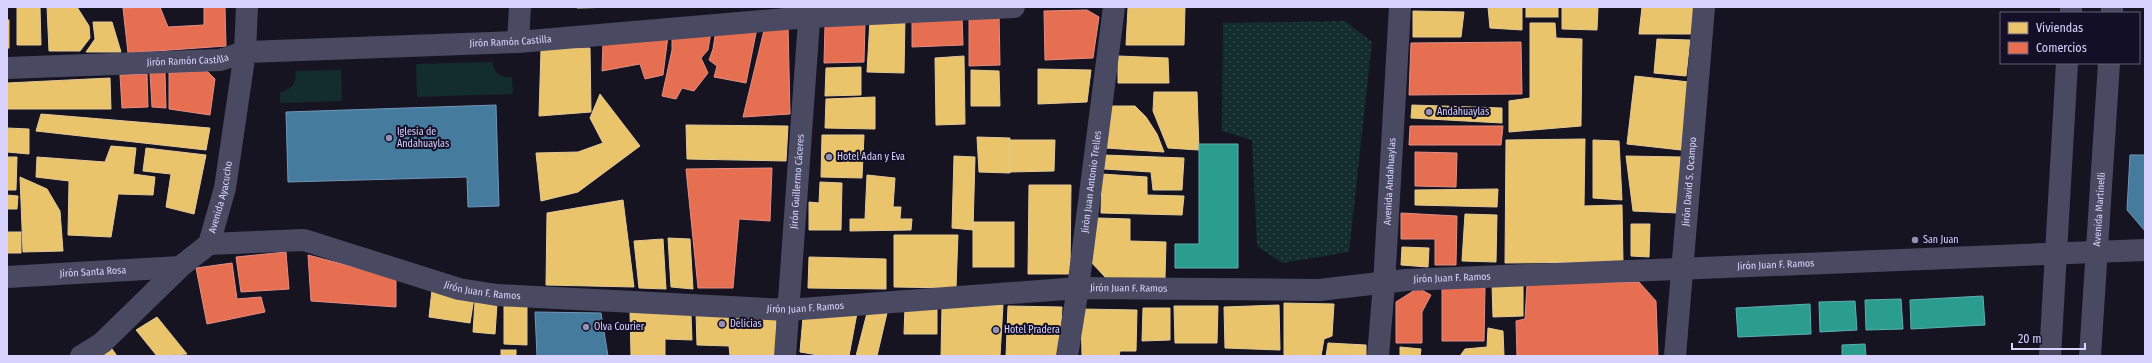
<svg xmlns="http://www.w3.org/2000/svg" width="2152" height="363" font-family="'Fira Sans Condensed',sans-serif">
  <style>
    .grass { fill: #132c2d }
    .park { fill: url(#park-dots) }
    .homes { fill: #e9c46a; stroke: #e4c997 }
    .shops { fill: #e76f51; stroke: #e38d85 }
    .schools { fill: #2a9d8f; stroke: #5eaeb1 }
    .public { fill: #457b9d; stroke: #7196ba }
    .lines { fill: none; stroke-linecap: round; stroke-linejoin: round }
    .minor { stroke: #4a4962; stroke-width: 22 }
    .tertiary { stroke: #4a4962; stroke-width: 22 }
    .poi-dot { fill: #9591b1; stroke: #130f26; stroke-width: 1.5 }
    .labels { text-anchor: middle; dominant-baseline: central; stroke-width: 4; stroke-linejoin: round; paint-order: stroke }
    .street-label { font-size: 10px; fill: #d9d4ff; stroke: #130f26 }
    .poi-label { font-size: 10px; fill: #d9d4ff; stroke: #130f26; text-anchor: start }
  </style>
  <defs>
    <pattern id="park-dots" width="8" height="8" patternUnits="userSpaceOnUse"><rect width="8" height="8" fill="#132c2d"/><path d="M2 2h.1M6 6h.1" fill="none" stroke="#354a4c" stroke-width="1.8" stroke-linecap="round"/></pattern>
  </defs>
  <rect width="100%" height="100%" fill="#161421"/>
  <g class="grass">
    <path d="M493 62C493 73 502 79 512 77L513 94 417 97 416 64Z"/>
    <path d="M341 70 342 101 280 103V92C291 90 298 82 295 71Z"/>
  </g>
  <path class="park" d="M1345 21 1372 42 1349 252 1282 263 1257 246 1252 140 1222 131 1223 23Z"/>
  <g class="homes">
    <path d="M17 7H40L41 45H17Z"/>
    <path d="M47 7H77L89 26 90 38 80 51H49Z"/>
    <path d="M577 7H618L577 8Z"/>
    <path d="M1185 7 1184 45H1126L1128 8Z"/>
    <path d="M1488 7H1522V30L1490 28Z"/>
    <rect x="1526" y="7" width="32" height="10"/>
    <path d="M1562 7H1598L1597 30 1562 29Z"/>
    <path d="M1642 7H1697L1694 34H1639Z"/>
    <path d="M1413 11 1464 12 1461 37H1413Z"/>
    <path d="M905 18 904 73 867 72 870 20Z"/>
    <rect x="7" y="20" width="2" height="28"/>
    <path d="M93 22H112L121 52H86L95 39Z"/>
    <path d="M1530 23H1555L1556 38 1582 39 1581 126 1509 132V101L1530 98Z"/>
    <path d="M1657 39 1690 40 1686 76 1654 73Z"/>
    <path d="M590 48 591 112 539 116 541 49Z"/>
    <path d="M964 56 965 124 936 125 935 58Z"/>
    <path d="M1118 56 1168 58 1169 83H1118Z"/>
    <path d="M861 67V95L825 96 826 68Z"/>
    <path d="M1038 69 1091 70 1087 102 1038 104Z"/>
    <path d="M971 70 999 71 1000 106H971Z"/>
    <path d="M1635 76 1689 82 1681 150 1627 144Z"/>
    <path d="M110 78 111 109H7V83Z"/>
    <path d="M1154 92H1197L1199 150 1168 148 1153 111Z"/>
    <path d="M600 94 640 146 578 192 541 201 536 153 578 152 603 143 590 118Z"/>
    <path d="M875 97V129L825 128 826 99Z"/>
    <path d="M1412 105 1502 108V123L1411 118Z"/>
    <path d="M1110 106H1135L1146 117 1157 134 1164 152 1106 148Z"/>
    <path d="M41 114 210 128 206 150 36 131Z"/>
    <path d="M686 125 788 126 786 161 687 159Z"/>
    <path d="M7 128 29 129V154L7 152Z"/>
    <path d="M822 135H864L862 178 821 177Z"/>
    <path d="M977 137 1010 138V173L979 172Z"/>
    <path d="M1585 139 1584 206 1622 205 1623 262 1505 263 1506 140Z"/>
    <path d="M1010 140H1055L1054 171 1010 172Z"/>
    <path d="M1593 140 1619 141 1622 200 1593 198Z"/>
    <path d="M111 146 136 148 133 174 155 177 153 195 118 194 111 237 68 235 69 181 36 177 37 157 105 162Z"/>
    <path d="M146 148 206 155 194 214 166 207 171 174 143 171Z"/>
    <path d="M1104 155 1184 158 1182 190H1153L1151 172 1104 169Z"/>
    <path d="M954 156 975 157 973 230 952 228Z"/>
    <path d="M1626 156 1681 157 1677 213 1633 211Z"/>
    <path d="M7 157H17L16 190H7Z"/>
    <path d="M1102 174 1147 177V195L1184 196 1182 215 1101 213Z"/>
    <path d="M867 175 895 178 893 207H901L900 219H912L911 230 850 231V219H865Z"/>
    <path d="M20 177 47 189 60 211 63 251 23 252Z"/>
    <path d="M820 182 842 183 841 230H809V202L819 203Z"/>
    <path d="M1029 185H1071L1070 274H1028Z"/>
    <path d="M1498 189 1497 207 1415 205V190Z"/>
    <path d="M7 195 18 196 17 209H7Z"/>
    <path d="M623 200 634 287 546 285 547 213Z"/>
    <path d="M1465 214 1497 215 1496 262 1462 261Z"/>
    <path d="M1098 218 1130 219V241L1166 242 1165 278H1106L1090 261Z"/>
    <rect x="973" y="222" width="41" height="45"/>
    <path d="M1631 224H1650L1649 257 1631 256Z"/>
    <rect x="7" y="232" width="14" height="21"/>
    <path d="M894 235H958L956 288 894 287Z"/>
    <path d="M668 238 690 239 693 289 671 287Z"/>
    <path d="M663 239 666 289 639 288 634 241Z"/>
    <path d="M1402 247 1429 248 1428 267 1401 265Z"/>
    <path d="M809 257 886 259V289L808 288Z"/>
    <path d="M1492 285H1523V316L1493 317Z"/>
    <path d="M432 290 474 298 470 323 429 317Z"/>
    <path d="M504 301H527V345L504 344Z"/>
    <path d="M475 302 497 304 495 334 473 332Z"/>
    <path d="M1284 303 1334 304 1332 336 1324 339 1321 356H1284Z"/>
    <path d="M1003 305 1000 356H941L942 306Z"/>
    <path d="M1279 305 1280 350 1225 348 1224 307Z"/>
    <path d="M1008 306 1062 307 1059 356H1006Z"/>
    <path d="M1174 306H1218L1217 343H1175Z"/>
    <path d="M905 307H937V334H904Z"/>
    <path d="M1143 308H1170V340L1142 341Z"/>
    <path d="M1081 309 1137 310 1136 351H1120L1119 356H1082Z"/>
    <path d="M630 312 691 314 692 340 665 339V356H631Z"/>
    <path d="M696 313 776 318 777 356H730L729 346 697 345Z"/>
    <path d="M857 313 849 356H824L800 352 803 317Z"/>
    <path d="M867 313H887L877 356H856Z"/>
    <path d="M157 317 187 354 157 356 136 330Z"/>
    <path d="M1488 328 1503 331 1504 356H1460L1465 349 1487 347Z"/>
    <path d="M1328 343 1366 345V356H1326Z"/>
    <path d="M1400 347 1421 349 1420 356H1400Z"/>
    <path d="M112 349 117 356H103Z"/>
    <rect x="501" y="350" width="15" height="6"/>
  </g>
  <g class="shops">
    <path d="M160 7 168 27 204 25V7H225L226 46 128 53 123 8Z"/>
    <path d="M1087 10 1099 17 1093 58 1045 60 1044 11Z"/>
    <path d="M999 13 1000 65 969 66V14Z"/>
    <path d="M962 16 963 45 912 47V19Z"/>
    <path d="M865 21 864 62 824 63 825 25Z"/>
    <path d="M788 24 790 114 743 117 765 26Z"/>
    <path d="M757 28 746 83 714 77 717 66 709 60 713 49 716 30Z"/>
    <path d="M711 32 708 50 701 58 708 73 694 91 682 88 676 99 662 96 672 50V38Z"/>
    <path d="M668 36 663 75 645 79 640 64 602 71 603 43Z"/>
    <path d="M1521 42 1522 94 1409 95 1411 43Z"/>
    <path d="M207 71 215 79 210 115 169 109V73Z"/>
    <path d="M165 72 166 108 152 107 150 73Z"/>
    <path d="M147 74 148 107 122 108 120 75Z"/>
    <path d="M1410 126H1503L1501 145H1409Z"/>
    <path d="M1415 152 1457 153 1456 187 1415 186Z"/>
    <path d="M772 168 770 221 739 219 733 288H698L686 169Z"/>
    <path d="M1401 213 1457 216 1456 265H1435V239H1401Z"/>
    <path d="M286 252 289 289 241 292 236 257Z"/>
    <path d="M308 255 396 278V307L311 301Z"/>
    <path d="M232 263 237 299 261 297 265 312 207 324 196 268Z"/>
    <path d="M1639 282 1656 301 1658 356H1517L1516 321 1525 319 1527 284Z"/>
    <path d="M1442 287H1485L1484 341H1442Z"/>
    <path d="M1418 288 1431 295 1422 312V343H1396V302Z"/>
  </g>
  <g class="schools">
    <path d="M1199 144H1238V268H1175V244H1199Z"/>
    <path d="M1983 296 1985 325 1911 329 1910 300Z"/>
    <path d="M1901 299 1903 329 1866 330 1865 300Z"/>
    <path d="M1855 301 1857 330 1820 332 1819 302Z"/>
    <path d="M1810 304 1811 334 1738 337 1736 308Z"/>
    <path d="M1865 344 1866 356H1842V345Z"/>
  </g>
  <g class="public">
    <path d="M496 105 499 206 468 207 467 177 288 182 286 112Z"/>
    <path d="M2130 155H2145V231L2127 210Z"/>
    <path d="M535 312 601 313 608 356H537Z"/>
  </g>
  <g class="lines">
    <g class="minor">
      <path d="M518 42 520 7"/>
      <path id="s1" d="M7 68 220 60 245 52 247 7"/>
      <path id="s2" d="M209 244 304 240 459 289 497 295 788 310 1078 288 1319 290 1406 280 2145 250"/>
      <path id="s3" d="M7 277 180 267"/>
      <path id="s4" d="M785 356 810 7"/>
      <path id="s5" d="M1067 356 1078 288 1114 7"/>
      <path id="s6" d="M1675 356 1704 7"/>
    </g>
    <g class="tertiary">
      <path d="M2071 13V7"/>
      <path d="M2112 13V7"/>
      <path id="s7" d="M81 356 102 343 180 267 209 244 225 188 245 52 518 42 809 17 1014 7"/>
      <path id="s8" d="M1378 356 1384 284 1400 7"/>
      <path d="M2050 356 2067 63"/>
      <path id="s9" d="M2090 356 2109 63"/>
    </g>
  </g>
  <g class="poi-dot">
    <circle cx="1429" cy="112" r="4"/>
    <circle cx="389" cy="138" r="4"/>
    <circle cx="829" cy="157" r="4"/>
    <circle cx="1915" cy="240" r="4"/>
    <circle cx="722" cy="324" r="4"/>
    <circle cx="586" cy="327" r="4"/>
    <circle cx="996" cy="330" r="4"/>
  </g>
  <g class="labels">
    <g class="street-label">
      <text stroke="none"><textPath href="#s7" startOffset="632">Jirón Ramón Castilla</textPath></text>
      <text stroke="none"><textPath href="#s1" startOffset="181">Jirón Ramón Castilla</textPath></text>
      <text stroke="none"><textPath href="#s4" startOffset="175">Jirón Guillermo Cáceres</textPath></text>
      <text stroke="none"><textPath href="#s6" startOffset="175">Jirón David S. Ocampo</textPath></text>
      <text stroke="none"><textPath href="#s5" startOffset="176">Jirón Juan Antonio Trelles</textPath></text>
      <text stroke="none"><textPath href="#s8" startOffset="175">Avenida Andahuaylas</textPath></text>
      <text stroke="none"><textPath href="#s7" startOffset="219">Avenida Ayacucho</textPath></text>
      <text stroke="none"><textPath href="#s9" startOffset="147">Avenida Martinelli</textPath></text>
      <text stroke="none"><textPath href="#s2" startOffset="1577">Jirón Juan F. Ramos</textPath></text>
      <text stroke="none"><textPath href="#s3" startOffset="86">Jirón Santa Rosa</textPath></text>
      <text stroke="none"><textPath href="#s2" startOffset="1253">Jirón Juan F. Ramos</textPath></text>
      <text stroke="none"><textPath href="#s2" startOffset="929">Jirón Juan F. Ramos</textPath></text>
      <text stroke="none"><textPath href="#s2" startOffset="281">Jirón Juan F. Ramos</textPath></text>
      <text stroke="none"><textPath href="#s2" startOffset="605">Jirón Juan F. Ramos</textPath></text>
    </g>
    <g class="poi-label">
      <text x="1437" y="112">Andahuaylas</text>
      <text x="397" y="132">Iglesia de<tspan x="397" dy="12">Andahuaylas</tspan></text>
      <text x="837" y="157">Hotel Adan y Eva</text>
      <text x="1923" y="240">San Juan</text>
      <text x="730" y="324">Delicias</text>
      <text x="594" y="327">Olva Courier</text>
      <text x="1004" y="330">Hotel Pradera</text>
    </g>
  </g>
  <rect width="2152" height="363" fill="none" stroke="#d9d4ff" stroke-width="16"/>
  <rect x="2000" y="12" width="140" height="52" fill="#130f26" stroke="#625e7d"/>
  <rect x="2008" y="22" width="20" height="12" fill="#e9c46a" stroke="#625e7d"/>
  <text x="2036" y="32" font-size="12" fill="#d9d4ff">Viviendas</text>
  <rect x="2008" y="42" width="20" height="12" fill="#e76f51" stroke="#625e7d"/>
  <text x="2036" y="52" font-size="12" fill="#d9d4ff">Comercios</text>
  <path d="M2012 343v6h73v-6" fill="none" stroke="#d9d4ff" stroke-width="2"/>
  <text x="2018" y="343" font-size="12" fill="#d9d4ff" stroke="#130f26" stroke-width="3" paint-order="stroke">20 m</text>
</svg>
